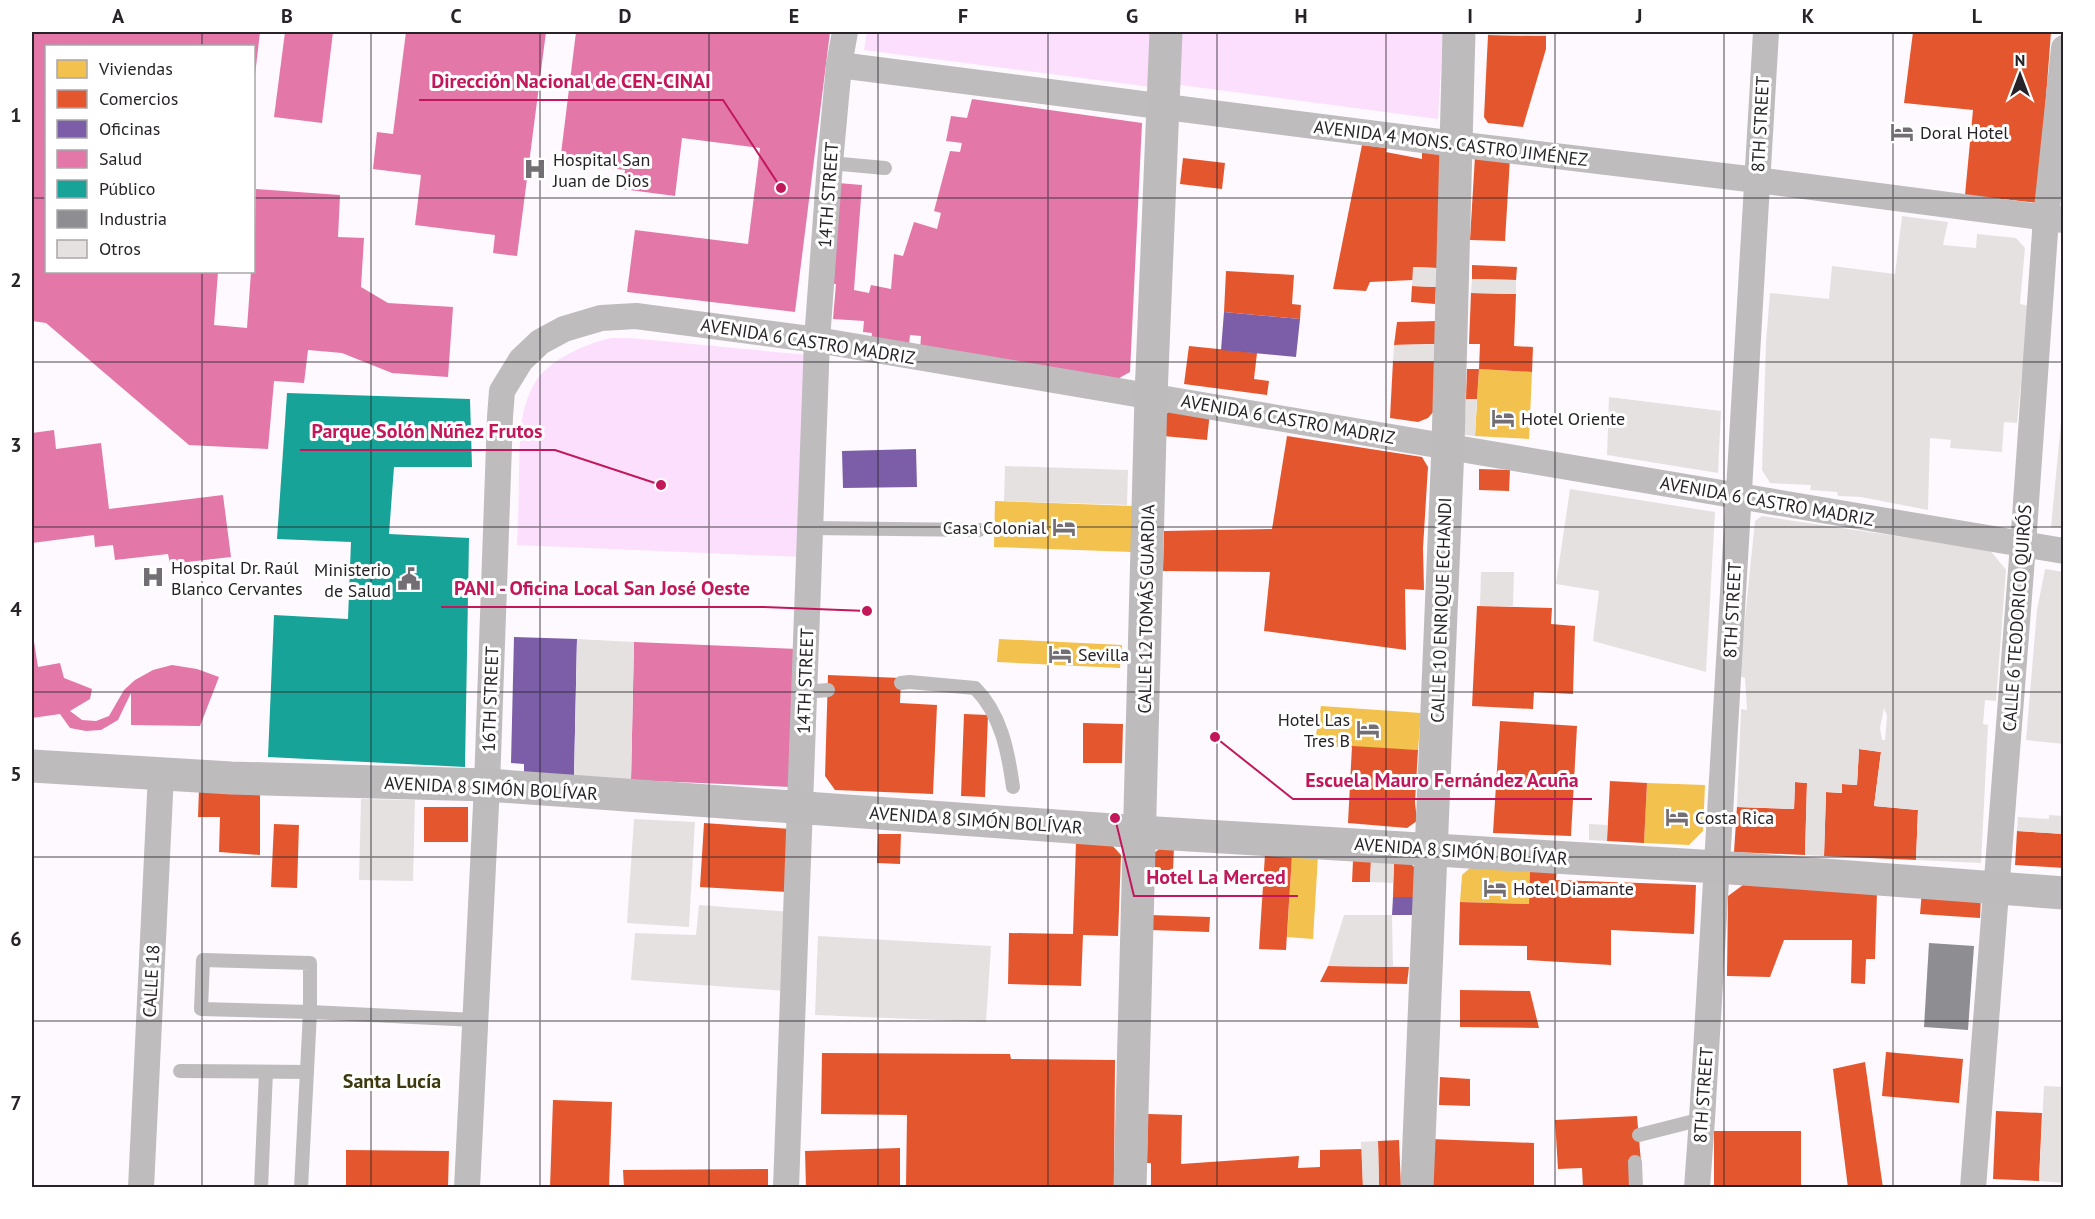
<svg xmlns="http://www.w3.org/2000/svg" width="2095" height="1219" font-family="'PT Sans',sans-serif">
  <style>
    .green { fill: #fbdffd }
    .homes { fill: #f2c14e }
    .shops { fill: #e4572e }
    .offices { fill: #7b5ea7 }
    .health { fill: #e377a8 }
    .public { fill: #17a398 }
    .industry { fill: #8d8d92 }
    .building { fill: #e6e1e1; fill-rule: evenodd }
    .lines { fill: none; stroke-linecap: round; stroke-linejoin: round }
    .lane { stroke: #bebcbd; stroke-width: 14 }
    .street { stroke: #bebcbd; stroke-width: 26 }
    .secondary { stroke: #bebbbd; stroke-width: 33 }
    .grid { fill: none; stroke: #272328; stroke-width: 1.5; stroke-opacity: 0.55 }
    .labels { text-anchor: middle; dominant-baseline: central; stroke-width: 6; stroke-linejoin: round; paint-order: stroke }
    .street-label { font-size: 18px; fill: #272328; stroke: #fff }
    .poi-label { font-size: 18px; fill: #272328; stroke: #fff; text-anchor: start }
    .neighbourhood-label { font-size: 20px; font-weight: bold; fill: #3f390f; stroke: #fff }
    .leader { fill: none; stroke: #c2185b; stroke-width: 2 }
    .callout-dot { fill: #c2185b; stroke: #fff; stroke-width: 2 }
    .callout-label { font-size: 20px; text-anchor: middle; font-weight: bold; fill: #c2185b; stroke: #fff; stroke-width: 6; stroke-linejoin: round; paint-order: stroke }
    .neatline { fill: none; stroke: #272328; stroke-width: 2 }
    .grid-label { font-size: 20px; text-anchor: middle; font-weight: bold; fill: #272328 }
  </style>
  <rect width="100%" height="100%" fill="#fef9fe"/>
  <g class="green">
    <path d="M867 32H1153L1151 87 864 50Z"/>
    <path d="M1176 32H1443L1438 119 1173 84Z"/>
    <path d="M611 338H629L808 355 802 557 517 545C518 522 519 499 519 475 520 443 518 410 536 381 550 359 588 343 611 338Z"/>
  </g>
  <g class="homes">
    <path d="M1479 369 1532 372 1529 439 1475 436Z"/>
    <path d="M995 501 1134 506 1132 552 994 547Z"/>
    <path d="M999 639 1122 645 1120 668 997 662Z"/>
    <path d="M1321 706 1421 713 1418 750 1314 746Z"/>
    <path d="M1647 783 1705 785 1703 831 1689 845 1644 843Z"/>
    <path d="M1292 855 1318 856 1313 939 1287 937Z"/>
    <path d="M1472 866 1530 868 1529 904 1460 902 1462 875Z"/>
  </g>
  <g class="shops">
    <path d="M1913 32H2051L2038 203 1965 195 1973 110 1904 103Z"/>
    <path d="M1488 35 1546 36V49L1523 127 1488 123 1484 117Z"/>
    <path d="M1362 145 1387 148 1386 152 1422 159V152L1438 153 1449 163 1437 268 1413 267V280L1370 282 1366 291 1333 289Z"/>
    <path d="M1475 156 1510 158 1505 241 1470 240Z"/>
    <path d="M1183 158 1225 163 1222 189 1180 184Z"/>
    <path d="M1472 265 1517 267 1516 280 1472 279Z"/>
    <path d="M1226 271 1294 275 1292 304 1301 305 1300 319 1224 312Z"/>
    <path d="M1412 286 1436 287 1435 304 1411 302Z"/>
    <path d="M1471 293 1516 294 1514 346 1533 347 1532 372 1479 369 1480 344H1469Z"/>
    <path d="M1438 321V344L1394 345 1397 322Z"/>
    <path d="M1189 346 1257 353 1254 379 1269 381 1267 395 1184 384Z"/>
    <path d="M1393 361H1439L1434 411 1428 418 1418 422 1390 418Z"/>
    <path d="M1467 369H1479L1477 399H1466Z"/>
    <path d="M1173 408 1210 412 1207 440 1163 436 1165 415Z"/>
    <path d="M1287 436 1422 457 1428 467 1423 548 1424 590 1405 589 1406 650 1264 631 1270 572 1163 571 1164 531 1272 529Z"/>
    <path d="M1479 469 1510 470 1509 491 1479 490Z"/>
    <path d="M1477 606 1552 608 1551 624 1575 626 1573 694 1534 692 1533 709 1472 706Z"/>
    <path d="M828 675 901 678 900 703 937 705 933 794 835 790 825 776Z"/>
    <path d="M964 714 988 715 985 797 961 796Z"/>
    <path d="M1500 721 1577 726 1571 836 1493 833Z"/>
    <path d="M1083 723 1123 724 1122 763H1083Z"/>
    <path d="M1352 746 1418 750 1415 802 1417 821 1407 828 1348 823Z"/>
    <path d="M1859 749 1881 752 1874 806 1918 810 1916 860 1824 856 1826 792 1842 793V784L1857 785Z"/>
    <path d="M1610 781 1647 783 1644 843 1607 841Z"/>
    <path d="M1795 782 1807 783 1805 855 1734 852 1737 807 1794 809Z"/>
    <path d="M199 790 260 791V855L219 852 220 817H198Z"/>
    <rect x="424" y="807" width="44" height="35"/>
    <path d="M704 823 791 829 787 892 700 887Z"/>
    <path d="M274 824 299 825 297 888 271 887Z"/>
    <path d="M2017 831 2064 834V868L2015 865Z"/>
    <path d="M878 834H901L900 864 877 863Z"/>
    <path d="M1076 842 1110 843 1121 855 1118 936 1083 935 1081 986 1008 984 1009 933 1073 934Z"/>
    <path d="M1162 847H1174L1173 870H1149L1150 856Z"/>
    <path d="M1265 854 1292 855 1286 950 1259 949Z"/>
    <path d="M1353 861H1371L1370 882H1352Z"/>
    <path d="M1394 861H1407L1418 870 1417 897H1393Z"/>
    <path d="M1530 868H1557L1556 880 1696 885 1694 934 1611 930V965L1527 960V946L1459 945 1460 902 1529 904Z"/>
    <path d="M1743 885 1877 892 1875 959H1866L1865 984 1851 983 1852 940H1784L1770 977 1727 976 1728 896Z"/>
    <path d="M1922 891 1981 895 1980 918 1920 914Z"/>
    <path d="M1150 915 1210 917 1209 932 1150 930Z"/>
    <path d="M1328 966 1409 967 1407 984 1320 982Z"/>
    <path d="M1460 990 1530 991 1539 1028 1460 1027Z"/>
    <path d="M1886 1052 1963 1059 1959 1103 1882 1096Z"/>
    <path d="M822 1053 1010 1054 1011 1059 1115 1060 1114 1188H906L907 1115 821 1114Z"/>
    <path d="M1865 1062 1883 1188H1848L1833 1069Z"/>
    <path d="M1440 1077 1470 1079V1106L1439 1105Z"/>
    <path d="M553 1100 612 1102 609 1188H550Z"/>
    <path d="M1996 1111 2042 1113 2039 1181 1993 1179Z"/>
    <path d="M1148 1114 1182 1115 1181 1164 1299 1156 1298 1168 1320 1167V1150L1362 1149 1363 1188H1151V1163H1147Z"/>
    <path d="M1637 1116 1641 1162 1631 1188H1583L1582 1168 1558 1169 1555 1120Z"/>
    <rect x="1714" y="1131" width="87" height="57"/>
    <path d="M1431 1139 1534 1143V1188H1433Z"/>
    <path d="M1399 1140 1401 1188H1379L1378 1141Z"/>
    <path d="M900 1148V1188H806L805 1151Z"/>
    <path d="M346 1150 449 1151 448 1188H346Z"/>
    <path d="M768 1169V1188H624L623 1170Z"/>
  </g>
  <g class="offices">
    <path d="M1224 312 1300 319 1296 357 1221 350Z"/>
    <path d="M916 449 917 487 843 488 842 451Z"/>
    <path d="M514 637 577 639 574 778 524 776V764L511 763Z"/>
    <path d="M1393 897H1417V915H1392Z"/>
  </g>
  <g class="health">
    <path d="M32 32H260L255 75H254V46H46V272H218L214 325 247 328 251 272H254L256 189 340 195 338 237 364 238 361 287 388 303 453 307 448 377 392 373 342 353 308 350 304 383 274 381 268 449 189 445 46 323 32 321Z"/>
    <path d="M285 32H333L322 123 274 117Z"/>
    <path d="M406 32H546L517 256 493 253 495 235 415 225 421 175 373 169 377 132 393 134Z"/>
    <path d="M576 32H830L795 312 627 292 635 230 748 244 760 148 682 138 675 196 622 189 625 170 560 162Z"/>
    <path d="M972 99 1142 123 1130 372 1114 381 920 350 921 336 910 335 909 345 871 342 872 333 863 332 864 321 833 319 836 284H831L838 183 862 185 854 290 869 293 871 285 891 289 894 254 903 256 914 222 937 229 941 213 934 211 950 151 960 152 962 143 946 141 951 116 967 118Z"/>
    <path d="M54 430 56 449 101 443 109 509 223 495 231 557 170 564 168 554 115 560 113 545 95 547 94 535 32 543V433Z"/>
    <path d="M32 629 38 667 60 663 64 678 92 689 90 699 70 711 82 720 96 721 109 716 124 690 135 680 153 670 172 665 197 669 219 677 200 726 131 725V693L118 720 101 730 86 731 70 728 60 714 32 718Z"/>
    <path d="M634 642 798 649 791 787 631 780Z"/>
  </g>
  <path class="public" d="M287 393 470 399 472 467H394L389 534 469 538 465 767 268 757 274 615 348 619 351 542 277 539Z"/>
  <path class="industry" d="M1929 943 1974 946 1968 1030 1924 1027Z"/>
  <g class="building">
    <path d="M1488 32H1547L1546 36 1488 35Z"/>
    <path d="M1902 216 1948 222 1943 245 1976 248 1977 234 2016 238 2025 248 2020 304 2029 306 2017 423 2004 422 2002 452 1950 448 1951 440 1930 438 1928 510 1861 497 1838 496 1837 492 1810 490 1811 485 1770 483 1762 470 1766 342 1770 293 1829 299 1832 266 1895 274Z"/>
    <path d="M1413 267 1437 268 1436 287 1412 286Z"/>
    <path d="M1472 279 1516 280V294L1471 293Z"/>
    <path d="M1438 344 1439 361H1393L1394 345Z"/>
    <path d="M1609 397 1721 411 1718 473 1607 455Z"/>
    <path d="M1466 399H1477L1475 436 1464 435Z"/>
    <path d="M2062 412H2064V528L2051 527Z"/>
    <path d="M1005 466 1128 470 1127 505 1004 501Z"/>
    <path d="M1570 489 1715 512 1706 672 1593 641 1599 591 1556 584Z"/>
    <path d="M1762 516 1990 550 2006 570 1996 701 1985 700 1983 724 1988 725 1981 863 1916 860 1918 810 1874 806 1881 752 1859 749 1857 785 1842 784V793L1826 792 1824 856 1805 855 1807 783 1795 782 1794 809 1737 807 1741 709 1747 710 1745 678 1739 676 1755 521ZM1884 708 1887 716 1885 740H1882L1880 728Z"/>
    <path d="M2045 569 2064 572V744L2026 740 2037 610Z"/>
    <path d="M1481 572H1514L1513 606H1480Z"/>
    <path d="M577 639 634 642 631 780 574 778Z"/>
    <path d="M361 799 415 800 413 881 359 880Z"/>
    <path d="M2049 815 2064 816V834L2017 831 2018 817 2049 819Z"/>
    <path d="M634 819 695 822 689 927 627 923Z"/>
    <path d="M1589 824 1607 825V841L1589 840Z"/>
    <path d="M1371 861H1394L1393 883 1370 882Z"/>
    <path d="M699 905 792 912 786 991 631 980 635 933 696 935Z"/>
    <path d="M1344 915H1392L1393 967 1328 966Z"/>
    <path d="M818 936 991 946 986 1022 815 1015Z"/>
    <path d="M2044 1086 2064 1087V1183L2039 1181Z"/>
    <path d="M1378 1141 1379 1188H1363L1361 1142Z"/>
  </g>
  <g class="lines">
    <g class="lane">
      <path d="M830 163 885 168"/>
      <path d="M811 528 979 530"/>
      <path d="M901 683 909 682 975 688C1001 714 1008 751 1013 787"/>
      <path d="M805 692 828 690"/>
      <path d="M203 960 310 963V1012L201 1009Z"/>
      <path d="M180 1071 307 1072"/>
      <path d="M1639 1135 1702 1119"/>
      <path d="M1635 1162 1636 1188"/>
      <path d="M261 1188 266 1072"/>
      <path d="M301 1188 310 1012 475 1020"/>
    </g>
    <g class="street">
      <path d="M839 65 1455 144 1757 180 2064 220"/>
      <path d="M141 1188 161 774"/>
      <path d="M467 1188 487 785 500 417 502 391 521 360 540 342 564 329 601 318 636 316 817 340 2064 551"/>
      <path d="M786 1188 817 340 830 163 839 65 845 32"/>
      <path d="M1697 1188 1702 1119 1766 32"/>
      <path d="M1973 1188 2023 545 2046 218 2064 48"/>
    </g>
    <g class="secondary">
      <path d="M32 766 231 778 487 785 1140 832 1717 867 2064 893"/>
      <path d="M1130 1188 1151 396 1166 32"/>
      <path d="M1417 1188 1448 446 1459 32"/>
    </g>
  </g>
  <path class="grid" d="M202 32V46M371 32V1188M540 32V1188M709 32V1188M878 32V1188M1048 32V1188M1217 32V1188M1386 32V1188M1555 32V1188M1724 32V1188M1893 32V1188M32 198H46M254 198H2064M202 272V1188M32 362H2064M32 527H2064M32 692H2064M32 857H2064M32 1021H2064"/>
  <defs>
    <g id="hotel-bare" transform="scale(1.8)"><path d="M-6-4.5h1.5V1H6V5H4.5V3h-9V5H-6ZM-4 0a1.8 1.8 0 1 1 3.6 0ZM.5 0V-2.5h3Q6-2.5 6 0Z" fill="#726e73" stroke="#fff" stroke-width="2.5" paint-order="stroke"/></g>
    <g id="hospital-bare" transform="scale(1.8)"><path d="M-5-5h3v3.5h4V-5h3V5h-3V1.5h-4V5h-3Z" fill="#726e73" stroke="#fff" stroke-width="2.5" paint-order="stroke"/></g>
    <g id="civic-bare" transform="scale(1.8)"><path d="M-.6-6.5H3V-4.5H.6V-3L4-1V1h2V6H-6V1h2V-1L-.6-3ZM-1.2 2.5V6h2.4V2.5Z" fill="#726e73" stroke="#fff" stroke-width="2.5" paint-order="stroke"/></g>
  </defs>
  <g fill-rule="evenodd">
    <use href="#hotel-bare" x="1902" y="132"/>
    <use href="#hospital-bare" x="535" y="169"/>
    <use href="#hotel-bare" x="1503" y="418"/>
    <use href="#hotel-bare" x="1064" y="527"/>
    <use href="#hospital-bare" x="153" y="577"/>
    <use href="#civic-bare" x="409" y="579"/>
    <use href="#hotel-bare" x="1060" y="654"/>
    <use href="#hotel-bare" x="1368" y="729"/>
    <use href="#hotel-bare" x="1677" y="817"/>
    <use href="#hotel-bare" x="1495" y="888"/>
  </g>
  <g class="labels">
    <g class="street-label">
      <text transform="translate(1760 124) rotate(-87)">8TH STREET</text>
      <text transform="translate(1451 143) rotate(7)">AVENIDA 4 MONS. CASTRO JIMÉNEZ</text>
      <text transform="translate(828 195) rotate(-86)">14TH STREET</text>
      <text transform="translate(808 341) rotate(9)">AVENIDA 6 CASTRO MADRIZ</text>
      <text transform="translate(1288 419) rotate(10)">AVENIDA 6 CASTRO MADRIZ</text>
      <text transform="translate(1767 501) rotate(10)">AVENIDA 6 CASTRO MADRIZ</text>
      <text transform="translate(1146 609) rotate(-89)">CALLE 12 TOMÁS GUARDIA</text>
      <text transform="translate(1441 610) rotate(-88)">CALLE 10 ENRIQUE ECHANDI</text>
      <text transform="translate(1732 610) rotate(-87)">8TH STREET</text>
      <text transform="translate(2017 618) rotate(-86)">CALLE 6 TEODORICO QUIRÓS</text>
      <text transform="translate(805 681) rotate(-88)">14TH STREET</text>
      <text transform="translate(490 699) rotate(-88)">16TH STREET</text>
      <text transform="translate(491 788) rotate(3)">AVENIDA 8 SIMÓN BOLÍVAR</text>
      <text transform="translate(976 820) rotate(4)">AVENIDA 8 SIMÓN BOLÍVAR</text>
      <text transform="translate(1461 851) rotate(4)">AVENIDA 8 SIMÓN BOLÍVAR</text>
      <text transform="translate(151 981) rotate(-87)">CALLE 18</text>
      <text transform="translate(1703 1095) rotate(-86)">8TH STREET</text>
    </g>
    <g class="poi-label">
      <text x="1920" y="132">Doral Hotel</text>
      <text x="553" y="159">Hospital San<tspan x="553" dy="21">Juan de Dios</tspan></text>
      <text x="1521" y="418">Hotel Oriente</text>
      <text x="1046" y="527" text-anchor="end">Casa Colonial</text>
      <text x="171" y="567">Hospital Dr. Raúl<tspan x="171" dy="21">Blanco Cervantes</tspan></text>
      <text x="391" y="569" text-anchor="end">Ministerio<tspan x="391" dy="21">de Salud</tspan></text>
      <text x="1078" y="654">Sevilla</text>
      <text x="1350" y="719" text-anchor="end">Hotel Las<tspan x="1350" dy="21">Tres B</tspan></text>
      <text x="1695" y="817">Costa Rica</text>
      <text x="1513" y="888">Hotel Diamante</text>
    </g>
    <g class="neighbourhood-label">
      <text x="392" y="1081">Santa Lucía</text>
    </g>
  </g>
  <path class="leader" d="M781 188L723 100H419M661 485L555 450H300M867 611L764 607H441M1215 737L1293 799H1592M1115 818L1134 896H1298"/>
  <g class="callout-dot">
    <circle cx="781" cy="188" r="6"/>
    <circle cx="661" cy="485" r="6"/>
    <circle cx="867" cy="611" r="6"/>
    <circle cx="1215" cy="737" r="6"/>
    <circle cx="1115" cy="818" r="6"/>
  </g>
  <g class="callout-label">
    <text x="571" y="88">Dirección Nacional de CEN-CINAI</text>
    <text x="427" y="438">Parque Solón Núñez Frutos</text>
    <text x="602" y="595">PANI - Oficina Local San José Oeste</text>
    <text x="1442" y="787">Escuela Mauro Fernández Acuña</text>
    <text x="1216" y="884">Hotel La Merced</text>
  </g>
  <rect width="2095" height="1219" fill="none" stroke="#ffffff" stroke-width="66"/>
  <rect x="45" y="45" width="210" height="228" fill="#ffffff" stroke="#a9a7a9" stroke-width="1.5"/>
  <rect x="57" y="60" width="30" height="18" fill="#f2c14e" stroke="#a9a7a9" stroke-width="1.5"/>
  <text x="99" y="75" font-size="18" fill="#272328">Viviendas</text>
  <rect x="57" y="90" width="30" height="18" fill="#e4572e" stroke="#a9a7a9" stroke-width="1.5"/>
  <text x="99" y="105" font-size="18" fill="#272328">Comercios</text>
  <rect x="57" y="120" width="30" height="18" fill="#7b5ea7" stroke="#a9a7a9" stroke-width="1.5"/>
  <text x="99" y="135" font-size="18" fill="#272328">Oficinas</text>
  <rect x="57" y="150" width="30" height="18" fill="#e377a8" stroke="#a9a7a9" stroke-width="1.5"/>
  <text x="99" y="165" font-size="18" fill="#272328">Salud</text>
  <rect x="57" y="180" width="30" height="18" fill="#17a398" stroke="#a9a7a9" stroke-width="1.5"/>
  <text x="99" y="195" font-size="18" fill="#272328">Público</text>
  <rect x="57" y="210" width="30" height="18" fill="#8d8d92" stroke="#a9a7a9" stroke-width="1.5"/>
  <text x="99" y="225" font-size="18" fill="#272328">Industria</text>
  <rect x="57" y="240" width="30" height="18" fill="#e6e1e1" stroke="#a9a7a9" stroke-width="1.5"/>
  <text x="99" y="255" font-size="18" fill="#272328">Otros</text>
  <g transform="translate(2020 75)" stroke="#ffffff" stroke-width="4.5" paint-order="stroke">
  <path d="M0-4.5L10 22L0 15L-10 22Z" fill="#272328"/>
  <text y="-9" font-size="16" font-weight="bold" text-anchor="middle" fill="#272328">N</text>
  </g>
  <rect x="33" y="33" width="2029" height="1153" class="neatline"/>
  <g class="grid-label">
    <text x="118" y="23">A</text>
    <text x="287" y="23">B</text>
    <text x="456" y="23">C</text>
    <text x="625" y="23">D</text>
    <text x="794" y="23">E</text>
    <text x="963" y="23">F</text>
    <text x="1132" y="23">G</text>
    <text x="1301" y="23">H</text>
    <text x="1470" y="23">I</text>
    <text x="1639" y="23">J</text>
    <text x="1808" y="23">K</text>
    <text x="1977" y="23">L</text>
    <text x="16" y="122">1</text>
    <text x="16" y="287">2</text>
    <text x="16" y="452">3</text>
    <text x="16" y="616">4</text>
    <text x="16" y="781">5</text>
    <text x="16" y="946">6</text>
    <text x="16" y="1110">7</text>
  </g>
</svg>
